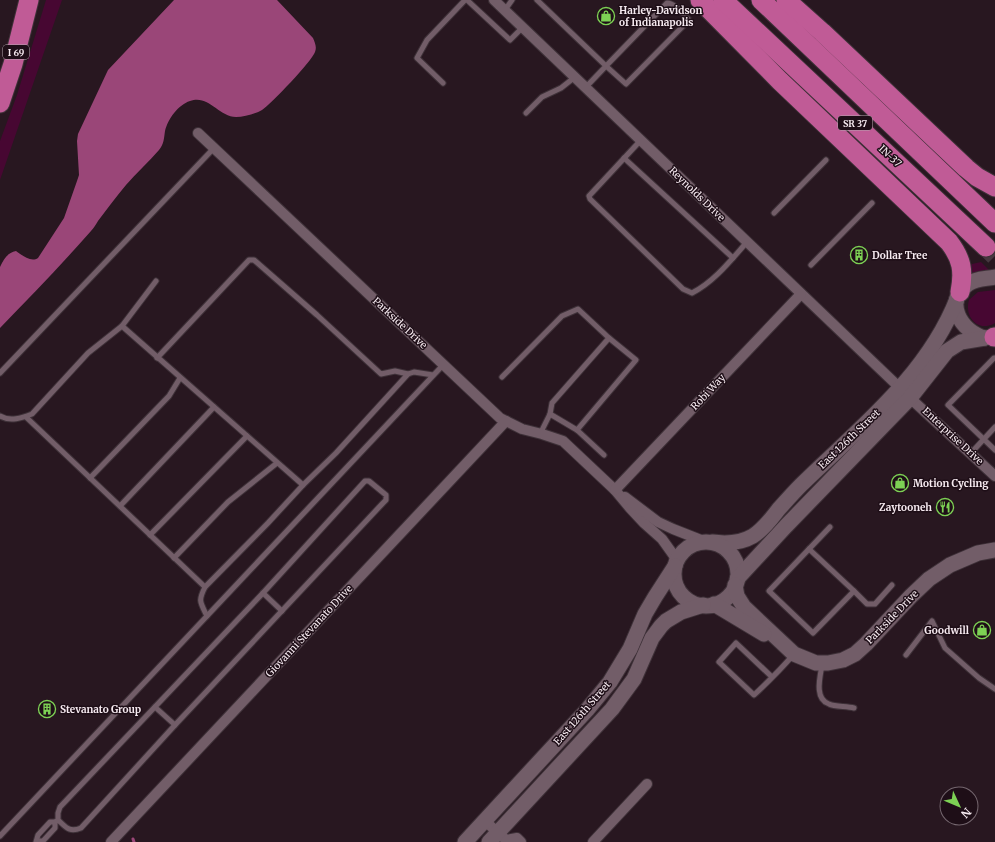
<svg xmlns="http://www.w3.org/2000/svg" width="995" height="842" font-family="Merriweather,serif">
  <style>
    .green { fill: #470732 }
    .water { fill: #9a4678 }
    .lines { fill: none; stroke-linecap: round; stroke-linejoin: round }
    .stream { stroke: #9a4678; stroke-width: 3 }
    .highway-tunnel { stroke: #47373f; stroke-width: 19; stroke-dasharray: 19 10; stroke-linecap: butt }
    .lane-casing { stroke: #3e3138; stroke-width: 7 }
    .street-casing { stroke: #3e3138; stroke-width: 12 }
    .secondary-casing { stroke: #3e3138; stroke-width: 17 }
    .highway-casing { stroke: #3e3138; stroke-width: 21 }
    .lane { stroke: #725d68; stroke-width: 5 }
    .street { stroke: #725d68; stroke-width: 10 }
    .secondary { stroke: #725d68; stroke-width: 15 }
    .highway { stroke: #c05b96; stroke-width: 19 }
    .labels { text-anchor: middle; dominant-baseline: central; stroke-width: 3; stroke-linejoin: round; paint-order: stroke }
    .shield { fill: #1e0e17; stroke: #b5a8af; stroke-width: 1 }
    .shield-label { font-size: 9px; font-weight: bold; fill: #f6eaf0 }
    .poi-label { font-size: 10px; font-weight: bold; fill: #f6eaf0; stroke: #1e0e17; text-anchor: start }
    .street-label { font-size: 10px; fill: #f6eaf0; stroke: #1e0e17 }
  </style>
  <rect width="100%" height="100%" fill="#281720"/>
  <g class="green">
    <path d="M46 0H62L0 180V141L17 95Z"/>
    <path d="M981 262 989 270 970 273 969 267 972 264Z"/>
    <path d="M995 290V323C978 333 964 317 969 300L978 292Z"/>
  </g>
  <path class="water" d="M174 0H277L313 38C315 43 317 47 315 52 312 61 271 104 262 110 255 114 244 117 236 117 218 116 208 94 190 101 178 105 168 119 165 131 164 138 164 144 159 150 149 162 136 173 126 185 116 197 107 209 98 221 96 224 94 228 91 231 62 264 31 296 0 328V267C4 259 7 253 16 251 22 255 31 263 38 258L64 218 77 181 79 175 77 141 78 134 108 70Z"/>
  <g class="lines">
    <path class="stream" d="M133 839 134 842"/>
    <path class="highway-tunnel" d="M986 247 995 256"/>
    <g class="lane-casing">
      <g id="lane">
        <path d="M467 0 510 40 523 27"/>
        <path d="M537 0 606 66 586 87"/>
        <path d="M667 3C675 3 683 14 689 20L626 84 606 66Z"/>
        <path d="M505 10 512 0"/>
        <path d="M443 83 417 58 427 40 465 0"/>
        <path d="M526 113 542 97 561 88 575 77"/>
        <path d="M641 140 589 196 590 199 683 289 692 293C714 282 731 260 747 242"/>
        <path d="M624 158 733 258"/>
        <path d="M774 213 826 160"/>
        <path d="M811 265 872 203"/>
        <path d="M122 326 303 485"/>
        <path d="M157 358 249 260H254L317 315 381 374 395 371 408 374"/>
        <path d="M995 358H994L948 405 995 450"/>
        <path d="M0 373 214 148"/>
        <path d="M502 377 562 316 578 309 609 338 552 403 550 414"/>
        <path d="M0 416C10 422 22 418 32 414L88 353 122 326 156 281"/>
        <path d="M26 417 205 587"/>
        <path d="M577 430 636 360 609 338"/>
        <path d="M540 434 550 414 577 430 604 455"/>
        <path d="M971 453 995 427"/>
        <path d="M90 478 169 396 180 378"/>
        <path d="M120 506 214 407"/>
        <path d="M830 527 769 591 813 633 854 591 867 604H875L892 585"/>
        <path d="M150 535 247 436"/>
        <path d="M809 549 854 591"/>
        <path d="M174 558 228 502 277 463"/>
        <path d="M263 593 282 611"/>
        <path d="M207 616C200 602 198 601 205 587L268 523 303 485 336 453 408 374 414 372 433 375"/>
        <path d="M906 655 932 621 945 648 979 678 995 689"/>
        <path d="M822 665C820 677 814 699 829 704 835 707 846 706 854 708"/>
        <path d="M772 677 736 643 719 662 754 695C768 682 781 669 794 654"/>
        <path d="M155 707 175 725"/>
        <path d="M0 836 444 364"/>
        <path d="M37 841H43L55 828V822"/>
        <path d="M36 842 38 835 50 822H55L58 820V813L60 807 263 593 365 481H369L386 495V500L383 503 175 725 81 828C69 833 66 827 58 820"/>
      </g>
    </g>
    <g class="street-casing">
      <g id="street">
        <path d="M494 0 900 388"/>
        <path d="M198 133 500 418 522 429 542 434 563 441 615 490 630 508 644 523 662 539 677 560"/>
        <path d="M910 398 995 476"/>
        <path d="M615 490 801 294"/>
        <path d="M625 497 658 522 673 529 706 542"/>
        <path d="M485 821 506 840"/>
        <path d="M506 840 517 838 521 842"/>
        <path d="M111 842 506 421"/>
        <path d="M593 842 647 784"/>
      </g>
    </g>
    <g class="secondary-casing">
      <g id="secondary">
        <path d="M985 338C961 332 943 301 968 284 976 278 986 279 995 277"/>
        <path d="M712 542C727 544 741 543 753 536 764 529 771 519 778 510 786 501 793 493 801 485 858 429 927 376 957 299"/>
        <circle cx="706" cy="574" r="32"/>
        <path d="M737 579 786 526 910 398 947 351 961 342 985 338"/>
        <path d="M735 585 737 596 744 607 794 654 816 663H828L843 660 855 654 866 644 911 596 929 579 950 565 978 553 995 550"/>
        <path d="M714 604 764 634"/>
        <path d="M465 842 587 710 610 682 630 649 645 614 655 597 675 566"/>
        <path d="M489 842 612 709 634 679 652 638 661 626 666 621 681 612 703 605"/>
      </g>
    </g>
    <g class="highway-casing">
      <g id="highway">
        <path d="M700 0 780 81 949 242C962 259 964 271 960 292"/>
        <path d="M723 0 986 247"/>
        <path d="M761 0 995 223"/>
        <path d="M786 0 822 32 966 168 977 177 995 187"/>
        <path d="M0 103 13 64 29 0"/>
        <path d="M994 337H995"/>
      </g>
    </g>
    <use href="#lane" class="lane"/>
    <use href="#street" class="street"/>
    <use href="#secondary" class="secondary"/>
    <use href="#highway" class="highway"/>
  </g>
  <defs>
    <g id="shop-ring" transform="scale(0.9)"><circle r="9.5" fill="#1e0e17" stroke="#7dd154" stroke-width="1.5"/><path d="M-5-2.5h2.3a2.7 3.5 0 0 1 5.4 0H5L5.5 6h-11ZM-1.5-2.5h3a1.5 2.3 0 0 0-3 0Z" fill="#7dd154"/></g>
    <g id="building-ring" transform="scale(0.9)"><circle r="9.5" fill="#1e0e17" stroke="#7dd154" stroke-width="1.5"/><path d="M-4-6H4V6H1V3H-1V6H-4ZM-2.5-4.3h1.7v1.8h-1.7ZM.8-4.3h1.7v1.8H.8ZM-2.5-1h1.7V.8h-1.7ZM.8-1h1.7V.8H.8Z" fill="#7dd154"/></g>
    <g id="restaurant-ring" transform="scale(0.9)"><circle r="9.5" fill="#1e0e17" stroke="#7dd154" stroke-width="1.5"/><path d="M-5-6h1v4h1v-4h1v4h1v-4h1v5L-1.5 .5V6h-2V.5L-5-1ZM5-6V6H3V1.5H1.5Q1.5-4 5-6Z" fill="#7dd154"/></g>
  </defs>
  <g fill-rule="evenodd">
    <use href="#shop-ring" x="606" y="16"/>
    <use href="#building-ring" x="859" y="255"/>
    <use href="#shop-ring" x="900" y="483"/>
    <use href="#restaurant-ring" x="945" y="507"/>
    <use href="#shop-ring" x="982" y="630"/>
    <use href="#building-ring" x="47" y="709"/>
  </g>
  <g class="labels">
    <g class="shield">
      <rect x="3" y="45" width="26" height="14" rx="3"/>
      <rect x="838" y="116" width="34" height="14" rx="3"/>
    </g>
    <g class="shield-label">
      <text x="16" y="52">I 69</text>
      <text x="855" y="123">SR 37</text>
    </g>
    <g class="poi-label">
      <text x="619" y="10">Harley-Davidson<tspan x="619" dy="12">of Indianapolis</tspan></text>
      <text x="872" y="255">Dollar Tree</text>
      <text x="913" y="483">Motion Cycling</text>
      <text x="932" y="507" text-anchor="end">Zaytooneh</text>
      <text x="969" y="630" text-anchor="end">Goodwill</text>
      <text x="60" y="709">Stevanato Group</text>
    </g>
    <g class="street-label">
      <text transform="translate(890 156) rotate(43)">IN-37</text>
      <text transform="translate(697 194) rotate(44)">Reynolds Drive</text>
      <text transform="translate(400 323) rotate(43)">Parkside Drive</text>
      <text transform="translate(708 392) rotate(-47)">Robi Way</text>
      <text transform="translate(953 436) rotate(43)">Enterprise Drive</text>
      <text transform="translate(849 439) rotate(-44)">East 126th Street</text>
      <text transform="translate(892 617) rotate(-46)">Parkside Drive</text>
      <text transform="translate(309 631) rotate(-47)">Giovanni Stevanato Drive</text>
      <text transform="translate(582 713) rotate(-49)">East 126th Street</text>
    </g>
  </g>
  <g transform="translate(959 806) rotate(134)"><circle r="19" fill="#1e0e17" stroke="#74666e"/>
  <path d="M0-3L7 15L0 10L-7 15Z" fill="#7dd154"/>
  <text y="-6" font-size="11" font-weight="bold" text-anchor="middle" fill="#f6eaf0">N</text>
  </g>
</svg>
